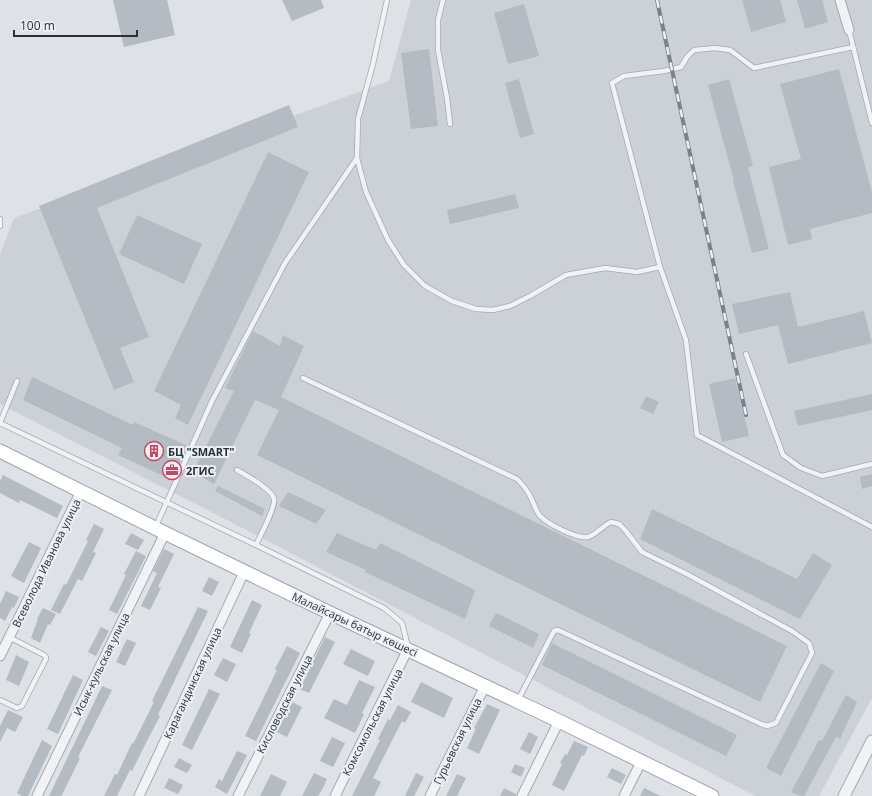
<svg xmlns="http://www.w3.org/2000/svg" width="872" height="796" font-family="'Open Sans',sans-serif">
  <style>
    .built { fill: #ccd1d8 }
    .building { fill: #b5bbc3 }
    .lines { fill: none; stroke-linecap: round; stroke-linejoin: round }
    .service-casing { stroke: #a4a9b0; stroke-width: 6 }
    .minor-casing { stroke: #a4a9b0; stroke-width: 11 }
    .tertiary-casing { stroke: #a4a9b0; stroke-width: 13 }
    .primary-casing { stroke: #9ea6b1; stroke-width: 15 }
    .service { stroke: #f0f2f5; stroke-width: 4.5 }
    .minor { stroke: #f0f2f5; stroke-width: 9 }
    .tertiary { stroke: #f0f2f5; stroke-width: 11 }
    .primary { stroke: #fff; stroke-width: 13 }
    .rail-casing { stroke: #78828f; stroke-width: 4 }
    .rail { stroke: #edf0f4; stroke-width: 2.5; stroke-dasharray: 8; stroke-linecap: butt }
    .labels { text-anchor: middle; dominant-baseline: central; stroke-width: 4; stroke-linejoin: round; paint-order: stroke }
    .poi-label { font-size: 11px; font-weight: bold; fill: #28303c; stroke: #edf0f4; text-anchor: start }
    .street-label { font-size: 11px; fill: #28303c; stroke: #edf0f4 }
  </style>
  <rect width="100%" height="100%" fill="#dee2e7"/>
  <path class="built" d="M411 0H872V698L819 796H755L264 539 0 404V254L14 218 389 81Z"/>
  <g class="building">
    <path d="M113 0H167L175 35 124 47Z"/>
    <path d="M282 0H321L324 8 292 21Z"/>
    <path d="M742 0H780L786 22 751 32Z"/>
    <path d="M797 0H822L828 22 805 29Z"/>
    <path d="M524 4 539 56 508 64 494 13Z"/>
    <path d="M429 49 438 126 411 129 401 53Z"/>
    <path d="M839 69 872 192V213L810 229 812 239 788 245 769 167 801 159 780 84Z"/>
    <path d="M519 79 534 134 520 138 505 83Z"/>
    <path d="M729 79 753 166 748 167 769 249 752 253 733 181H734L708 85Z"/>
    <path d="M289 105 298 127 97 208 149 337 120 348 134 382 114 390 39 206Z"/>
    <path d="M268 152 309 172 188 425 175 418 181 405 154 391Z"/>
    <path d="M515 194 519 208 450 224 447 210Z"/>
    <path d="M137 215 202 244 184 284 119 254Z"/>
    <path d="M790 292 798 327 864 311 872 343 788 364 778 325 739 334 732 304Z"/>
    <path d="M253 331 280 346 283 335 304 346 281 397 787 646 760 702 257 455 279 410 255 400 214 484 193 472 234 391 225 388Z"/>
    <path d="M32 377 133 425 134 422 188 446 172 480 118 455 122 448 23 400Z"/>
    <path d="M735 378 749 436 722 442 709 384Z"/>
    <path d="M872 394V410L798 426 794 411Z"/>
    <path d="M646 396 659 402 653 414 640 408Z"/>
    <path d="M872 474V486L862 489 860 477Z"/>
    <path d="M3 475 63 506 57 518 20 500 19 503 0 493V481Z"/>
    <path d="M218 486 265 509 262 516 215 491Z"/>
    <path d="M288 492 326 510 316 524 279 506Z"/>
    <path d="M652 509 797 579 813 553 832 565 800 619 640 539Z"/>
    <path d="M94 524 104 529 93 552 96 553 82 581 78 579 60 614 51 610 64 584 66 585 88 541 86 540Z"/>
    <path d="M131 533 144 540 138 550 125 544Z"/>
    <path d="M337 533 376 550 380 543 475 590 465 619 365 572 366 570 326 552Z"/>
    <path d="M29 542 41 548 24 583 11 576Z"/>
    <path d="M164 549 174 554 158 587 161 588 150 610 141 606 157 573 153 571Z"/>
    <path d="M136 551 146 556 117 614 109 610 126 575 124 574Z"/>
    <path d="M209 577 219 582 212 596 202 591Z"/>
    <path d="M6 591 19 597 14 608 12 607 5 621 0 618V604Z"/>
    <path d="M252 600 262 605 249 633 251 634 242 653 230 647Z"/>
    <path d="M198 607 208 611 158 715 160 716 147 741 132 771 130 770 117 796H104L115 774 117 775 132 743 133 744 154 702 152 701Z"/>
    <path d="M43 608 56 614 50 625 48 624 40 643 31 638 38 619H37Z"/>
    <path d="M496 613 539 634 533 648 489 626Z"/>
    <path d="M101 627 109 631 96 656 88 652Z"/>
    <path d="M325 637 335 642 309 693 300 689Z"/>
    <path d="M127 639 136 643 125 666 116 662Z"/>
    <path d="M552 643 737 735 726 756 542 665Z"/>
    <path d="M287 646 300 653 256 741 245 736 277 670 275 669Z"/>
    <path d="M351 649 375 661 368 676 343 664Z"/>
    <path d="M16 655 29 662 19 686 6 680Z"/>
    <path d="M223 658 236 664 227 682 214 675Z"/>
    <path d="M821 663 834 671 781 776 766 768Z"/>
    <path d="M73 675 83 680 58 734 47 729Z"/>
    <path d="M359 680 375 687 362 713 364 714 355 733 324 718 334 699 347 705Z"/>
    <path d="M421 682 453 698 444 718 411 702Z"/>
    <path d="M102 686 112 690 78 757 80 758 64 791 61 796H49Z"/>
    <path d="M209 689 220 694 192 750 182 745Z"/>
    <path d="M846 695 857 702 840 739 836 737 804 796H801L791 792 819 740 822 741Z"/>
    <path d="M292 702 302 707 287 737 277 732Z"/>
    <path d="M487 704 500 710 479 754 467 748 476 729 474 728Z"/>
    <path d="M398 705 411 712 405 723 402 721 373 778 381 782 374 796H352L380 740 378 739 388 719 390 720Z"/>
    <path d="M8 710 23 717 15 732 7 728 0 742V726Z"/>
    <path d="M529 732 538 737 530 754 520 749Z"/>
    <path d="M332 737 345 743 333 767 320 761Z"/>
    <path d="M42 740 52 746 28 796H22L17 793Z"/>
    <path d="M574 741 588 747 584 756 582 755 564 791 552 785 562 764 560 763 565 754 567 755Z"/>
    <path d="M237 751 247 755 227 794 215 787 219 779 222 781Z"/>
    <path d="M179 758 192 765 187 773 174 767Z"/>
    <path d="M515 764 525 768 521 777 511 772Z"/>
    <path d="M612 768 626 775 621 784 607 777Z"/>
    <path d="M314 773 327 779 322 790 318 796H302Z"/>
    <path d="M416 773 424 777 414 796H405Z"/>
    <path d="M271 774 287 782 280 796H260Z"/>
    <path d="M457 774 466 778 457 796H446Z"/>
    <path d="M169 778 183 785 178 794 164 788Z"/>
    <path d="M504 788 516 794V796H500Z"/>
    <path d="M644 788 661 796H640Z"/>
  </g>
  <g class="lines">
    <g class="service-casing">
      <g id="service">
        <path d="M387 0 373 64 358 119 357 158 366 192 388 240 404 265 425 286 452 301 476 309 493 310 510 306 530 296 566 275 605 268 637 272 660 267"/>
        <path d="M443 0 438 20V50L447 98 450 124"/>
        <path d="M849 30 872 123"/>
        <path d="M853 47 754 68 730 50 715 48 694 50 687 57 681 67 664 71 624 76 612 83 660 267 686 340 697 435 872 527"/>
        <path d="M0 219V226"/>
        <path d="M746 354 783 455 801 468 822 476 872 464"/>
        <path d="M303 378 517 479C522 484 527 489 530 496 534 503 535 510 540 516 548 524 576 539 588 537 594 536 604 525 611 522L619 524 625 530 642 552 685 573 792 631 809 643 812 653 776 723 767 726 761 724 558 630 554 631 518 700"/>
        <path d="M0 423 256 545"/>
        <path d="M0 423 17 381"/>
        <path d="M237 470C246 475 272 489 274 499 276 507 260 536 256 545L384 608 402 623 408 647"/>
        <path d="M156 526 212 401 285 263 357 158"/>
        <path d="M0 700 17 708 22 706 46 659V657L44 655 9 637"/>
      </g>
    </g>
    <g class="minor-casing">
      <g id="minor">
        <path d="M840 0 849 30"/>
        <path d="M0 656 81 491"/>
        <path d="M37 796 165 533"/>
        <path d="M139 796 245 570"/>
        <path d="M238 796 330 613"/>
        <path d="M335 796 408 649"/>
        <path d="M430 796 485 686"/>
        <path d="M522 796 559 721"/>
        <path d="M624 796 641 762"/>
      </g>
    </g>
    <g class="tertiary-casing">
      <path id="tertiary" d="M844 796 872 741"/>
    </g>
    <g class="primary-casing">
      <path id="primary" d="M0 451 165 533 330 613 559 721 712 796"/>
    </g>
    <use href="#service" class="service"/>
    <use href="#minor" class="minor"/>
    <use href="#tertiary" class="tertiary"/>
    <use href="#primary" class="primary"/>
    <g class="rail-casing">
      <path id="rail" d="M657 0 746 415"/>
    </g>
    <use href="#rail" class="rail"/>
  </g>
  <defs>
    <g id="building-ring" transform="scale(1)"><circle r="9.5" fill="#edf0f4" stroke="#c54960" stroke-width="1.5"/><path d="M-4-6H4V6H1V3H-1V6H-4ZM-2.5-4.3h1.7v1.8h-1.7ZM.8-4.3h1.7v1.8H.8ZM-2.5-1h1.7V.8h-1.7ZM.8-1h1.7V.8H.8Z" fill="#c54960"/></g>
    <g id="office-ring" transform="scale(1)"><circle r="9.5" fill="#edf0f4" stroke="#c54960" stroke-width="1.5"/><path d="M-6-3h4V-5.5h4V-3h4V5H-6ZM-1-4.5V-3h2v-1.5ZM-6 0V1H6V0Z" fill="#c54960"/></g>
  </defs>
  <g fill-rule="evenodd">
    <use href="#building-ring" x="154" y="451"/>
    <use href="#office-ring" x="172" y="470"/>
  </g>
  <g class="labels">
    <g class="poi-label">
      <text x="168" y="451">БЦ "SMART"</text>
      <text x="186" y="470">2ГИС</text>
    </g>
    <g class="street-label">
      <text transform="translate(46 563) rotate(-64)">Всеволода Иванова улица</text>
      <text transform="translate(355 624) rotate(25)">Малайсары батыр көшесі</text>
      <text transform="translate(101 664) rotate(-64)">Исык-кульская улица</text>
      <text transform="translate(192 683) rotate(-65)">Карагандинская улица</text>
      <text transform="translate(284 704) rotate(-63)">Кисловодская улица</text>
      <text transform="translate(372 722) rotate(-63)">Комсомольская улица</text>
      <text transform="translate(457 741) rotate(-64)">Гурьевская улица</text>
    </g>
  </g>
  <path d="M14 30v6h123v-6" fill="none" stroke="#28303c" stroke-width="2"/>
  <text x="20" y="30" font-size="12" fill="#28303c" stroke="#edf0f4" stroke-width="3" paint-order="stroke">100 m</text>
</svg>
